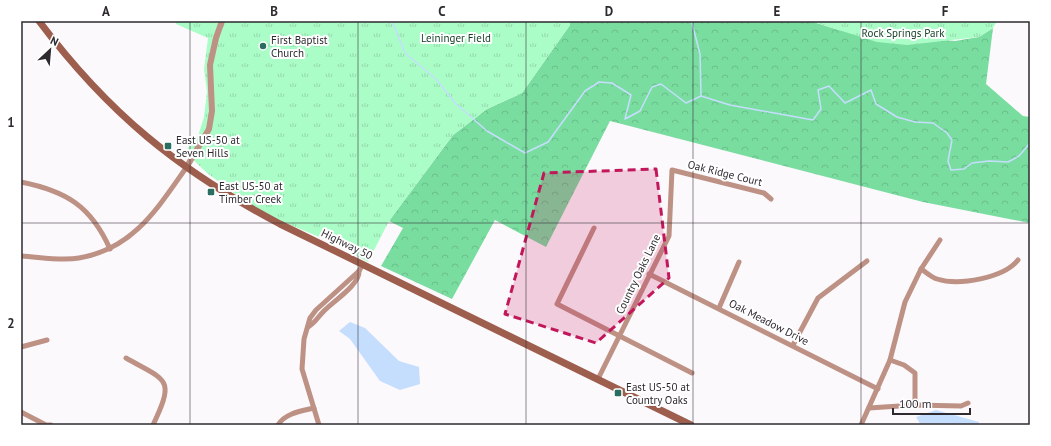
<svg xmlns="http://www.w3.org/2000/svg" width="1051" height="446" font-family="'PT Sans',sans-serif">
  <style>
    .forest { fill: url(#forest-crowns) }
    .park { fill: url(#park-tufts) }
    .water { fill: #c5defe }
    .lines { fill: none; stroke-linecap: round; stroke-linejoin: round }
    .stream { stroke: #c5defe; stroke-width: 1.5 }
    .minor { stroke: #be9185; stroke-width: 5 }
    .tertiary { stroke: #be9185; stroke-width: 6 }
    .secondary { stroke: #9d5e4d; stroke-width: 7 }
    .marked { fill: #c2185b; fill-opacity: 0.2; stroke: #c2185b; stroke-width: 3; stroke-dasharray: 8 5; stroke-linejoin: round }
    .grid { fill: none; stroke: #2e2a30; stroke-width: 1; stroke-opacity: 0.55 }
    .poi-dot { fill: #2b6e60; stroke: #fff; stroke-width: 1.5 }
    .labels { text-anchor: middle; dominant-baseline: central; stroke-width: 4; stroke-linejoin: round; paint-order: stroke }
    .park-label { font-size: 11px; fill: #123c24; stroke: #fff }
    .poi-label { font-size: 11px; fill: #2e2a30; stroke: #fff; text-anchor: start }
    .street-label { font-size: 11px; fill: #2e2a30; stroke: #fff }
    .neatline { fill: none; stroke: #2e2a30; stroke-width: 1.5 }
    .grid-label { font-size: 13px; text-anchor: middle; font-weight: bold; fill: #2e2a30 }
  </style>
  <defs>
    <pattern id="forest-crowns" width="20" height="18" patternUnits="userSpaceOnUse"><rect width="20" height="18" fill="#7adda0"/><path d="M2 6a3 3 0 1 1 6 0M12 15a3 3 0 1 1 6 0" fill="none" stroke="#6abe8a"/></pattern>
    <pattern id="park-tufts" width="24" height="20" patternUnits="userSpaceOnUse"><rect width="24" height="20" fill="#aafdc7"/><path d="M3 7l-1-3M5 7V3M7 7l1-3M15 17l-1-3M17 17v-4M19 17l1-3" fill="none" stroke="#93d9ab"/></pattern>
  </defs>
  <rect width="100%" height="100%" fill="#fcf9fd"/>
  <path class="forest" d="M569 21H810L839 30 955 41 979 37 993 28 986 84 1023 116 1030 117V223L923 202 610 121 546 247 495 220 452 299 381 266 403 228 389 221 453 135 487 109 522 93 570 25Z"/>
  <g class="park">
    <path d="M176 21H569L570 25 522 93 487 109 453 135 389 221 368 262 336 244 274 218 242 199 207 173 185 152 198 136 204 117 207 92 204 69 208 38 176 24Z"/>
    <path d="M810 21H997L993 28 979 37 907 45 877 42Z"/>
  </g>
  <g class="water">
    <path d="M350 322 365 328 399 361 419 367 420 384 400 390 380 381 350 339 339 331Z"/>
    <path d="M936 410 979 422 978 425H921L916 417Z"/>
  </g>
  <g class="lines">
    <g class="stream">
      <path d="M392 21 405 53 437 80 455 103 487 131 525 153 548 142 585 91 599 82 612 83 631 95 625 119 640 111 652 87 661 84 686 103 701 96"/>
      <path d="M693 21 692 23 700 54 701 96"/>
      <path d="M701 96 730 105 813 120 821 109 818 90 829 86 845 103 871 90 876 104 897 117 915 122 933 123 947 133 952 140 948 161 951 170 964 169 972 163 989 161 1008 162 1019 156 1030 143"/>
    </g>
    <g class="minor">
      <path d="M21 182C66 191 91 206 110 249"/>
      <path d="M594 228 557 304 692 373"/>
      <path d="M21 256C40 257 60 261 79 258 133 249 157 209 186 168"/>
      <path d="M921 269C926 272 931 277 937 279 959 286 1004 278 1018 260"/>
      <path d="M649 274 878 389"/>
      <path d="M719 308 739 262"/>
      <path d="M308 327C315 323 317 318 323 312 332 302 360 285 359 271"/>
      <path d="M793 345 818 298 867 261"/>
      <path d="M21 347 47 340"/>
      <path d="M126 358C166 381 176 377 153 425"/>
      <path d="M890 360 904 365 915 373V405"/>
      <path d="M598 379 669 236 672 170 764 193 771 199"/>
      <path d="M869 408 915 405 961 406 968 403"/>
      <path d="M21 412 46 425H51"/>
      <path d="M278 425C285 413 302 411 314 408"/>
      <path d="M319 425 302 369 304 339 310 318 316 310 359 271 363 264"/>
      <path d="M861 425 890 360 905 302 921 269 940 240"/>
    </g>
    <path class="tertiary" d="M186 168 209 129 212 111 210 65 216 38 222 21"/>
    <path class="secondary" d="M39 21C108 113 178 170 280 224L691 425"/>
  </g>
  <path class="marked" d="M656 169 669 278 596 343 505 314 544 173Z"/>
  <path class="grid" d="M190 21V425M358 21V425M526 21V425M693 21V425M861 21V425M21 223H1030"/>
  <g class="poi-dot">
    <circle cx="263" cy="46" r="4"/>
    <rect x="164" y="142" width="8" height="8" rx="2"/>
    <rect x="207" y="188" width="8" height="8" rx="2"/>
    <rect x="614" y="389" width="8" height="8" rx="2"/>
  </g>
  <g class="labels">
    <g class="park-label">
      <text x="903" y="33">Rock Springs Park</text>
      <text x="456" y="38">Leininger Field</text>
    </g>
    <g class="poi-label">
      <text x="271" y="40">First Baptist<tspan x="271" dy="13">Church</tspan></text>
      <text x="176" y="140">East US-50 at<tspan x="176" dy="13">Seven Hills</tspan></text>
      <text x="219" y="186">East US-50 at<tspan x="219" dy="13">Timber Creek</tspan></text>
      <text x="626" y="387">East US-50 at<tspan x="626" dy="13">Country Oaks</tspan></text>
    </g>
    <g class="street-label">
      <text transform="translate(725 173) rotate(14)">Oak Ridge Court</text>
      <text transform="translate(347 244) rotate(26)">Highway 50</text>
      <text transform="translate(638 274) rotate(-64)">Country Oaks Lane</text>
      <text transform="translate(769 322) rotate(27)">Oak Meadow Drive</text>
    </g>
  </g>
  <rect width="1051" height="446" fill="none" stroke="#ffffff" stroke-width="44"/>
  <g transform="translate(50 50) rotate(26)" stroke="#ffffff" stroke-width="3" paint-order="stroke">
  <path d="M0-3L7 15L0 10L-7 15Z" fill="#2e2a30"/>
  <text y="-6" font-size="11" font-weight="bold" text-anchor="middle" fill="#2e2a30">N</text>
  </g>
  <path d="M893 408v6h77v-6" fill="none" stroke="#2e2a30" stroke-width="2"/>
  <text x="899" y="408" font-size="12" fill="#2e2a30" stroke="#ffffff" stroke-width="3" paint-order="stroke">100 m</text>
  <rect x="22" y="22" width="1007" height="402" class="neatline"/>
  <g class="grid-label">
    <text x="106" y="16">A</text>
    <text x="274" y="16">B</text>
    <text x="442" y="16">C</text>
    <text x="609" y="16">D</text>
    <text x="777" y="16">E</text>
    <text x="945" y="16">F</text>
    <text x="11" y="127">1</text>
    <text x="11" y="328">2</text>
  </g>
</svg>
